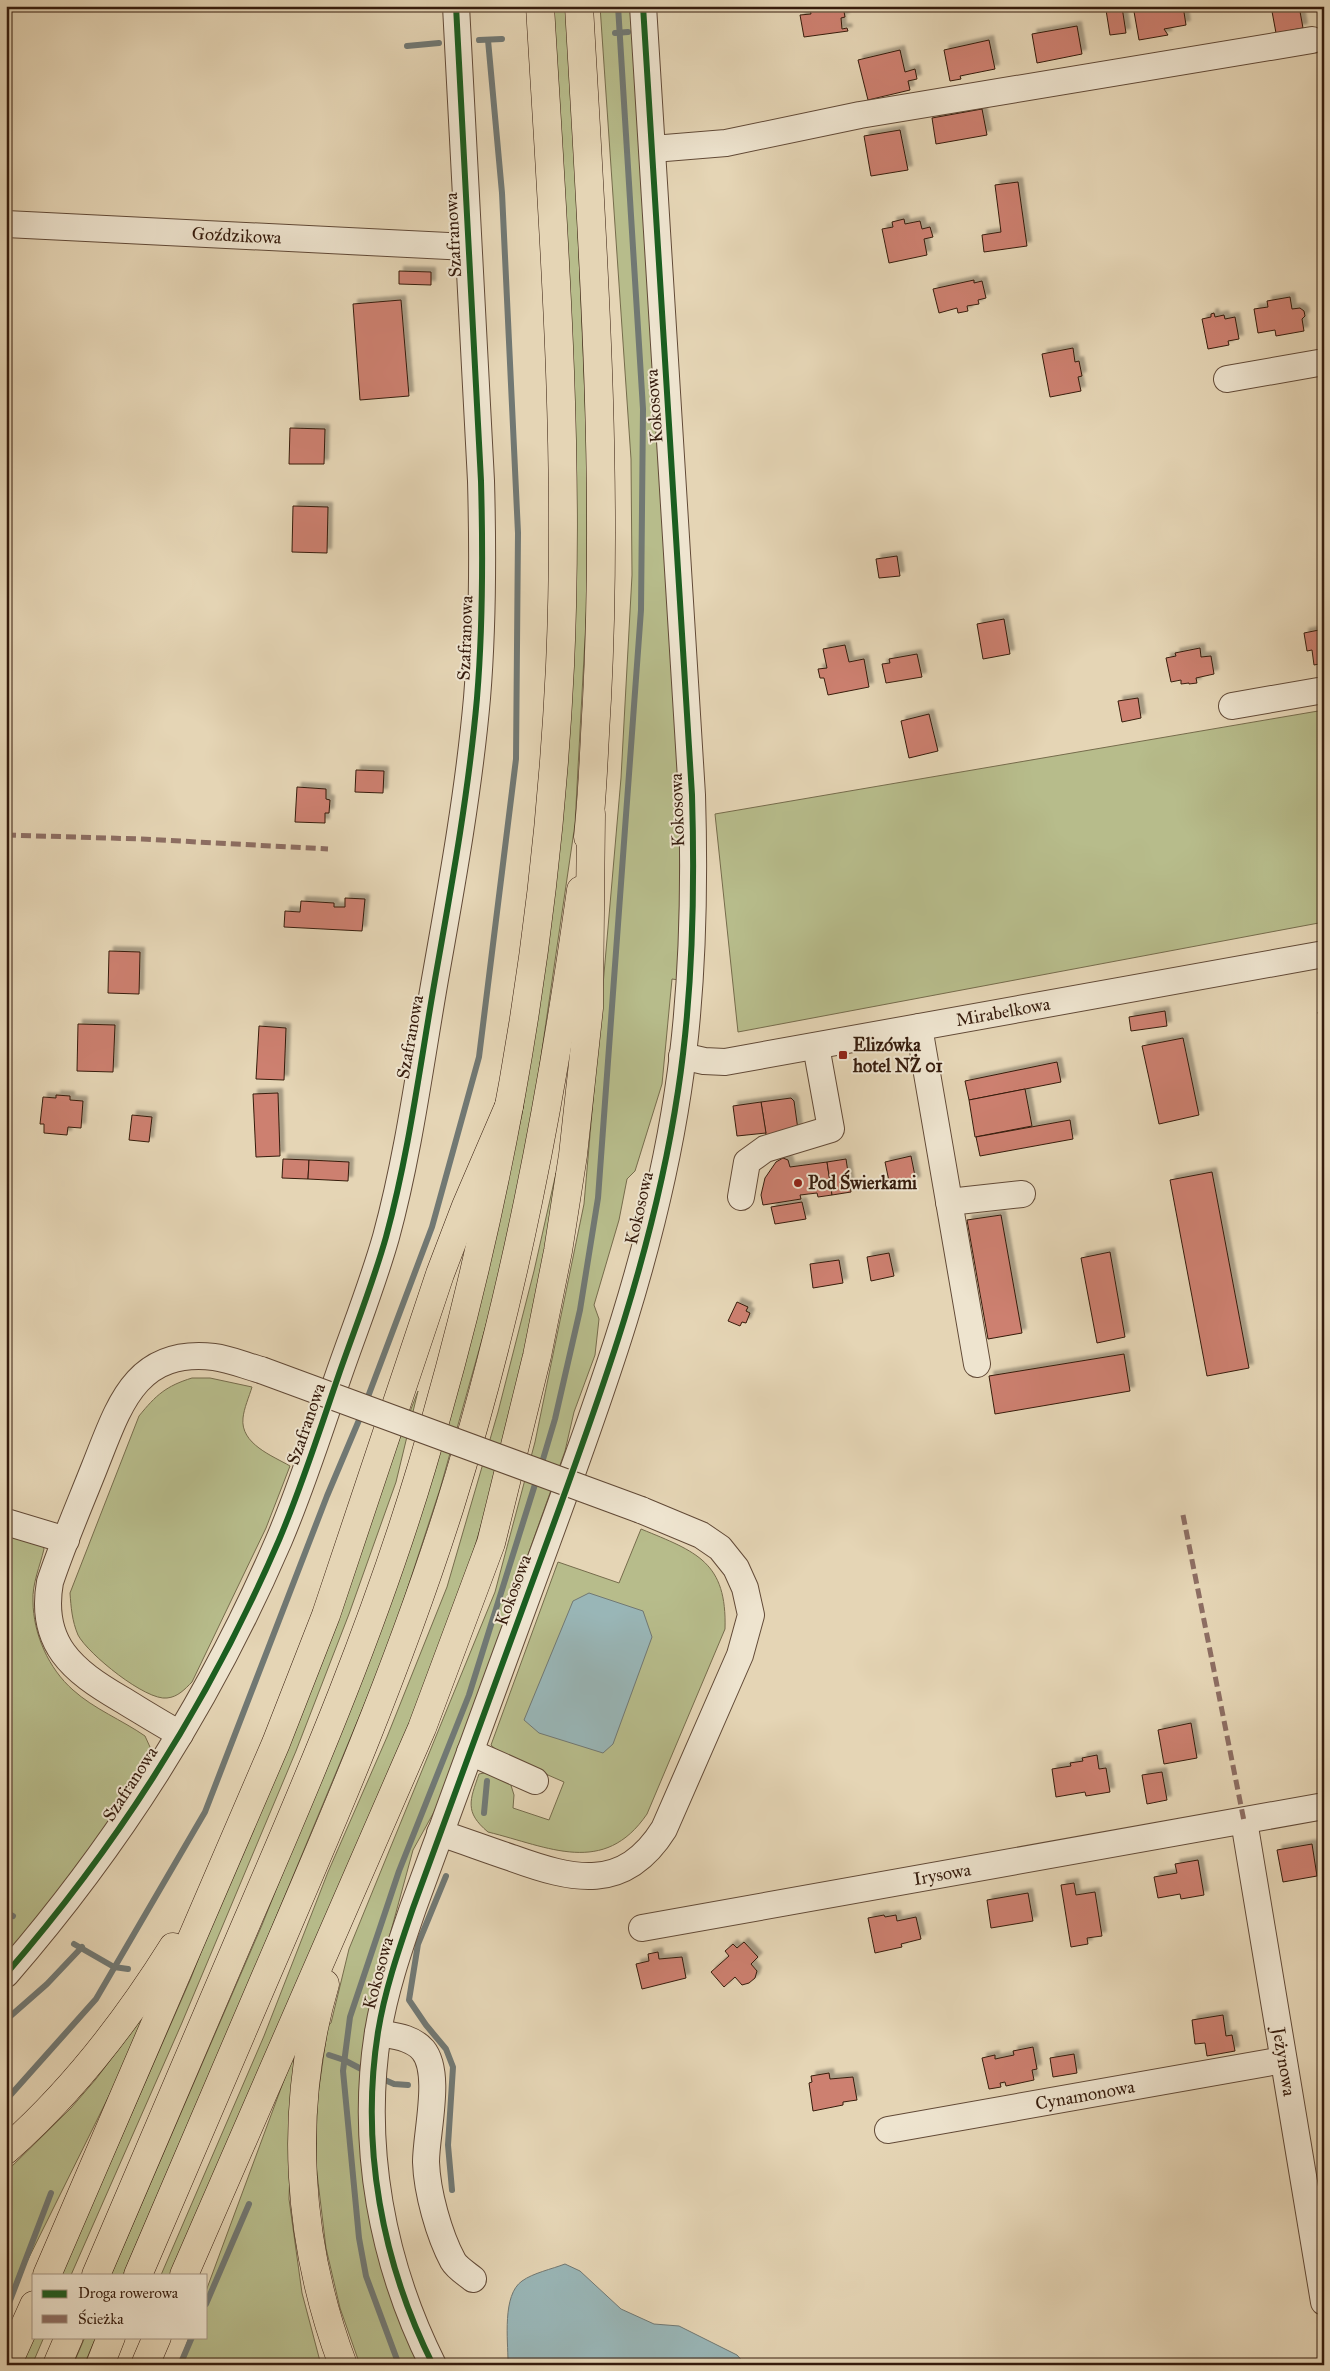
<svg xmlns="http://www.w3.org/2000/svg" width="1330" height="2371" font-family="'IM FELL Great Primer',serif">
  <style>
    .green { fill: #b7bc8b; stroke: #766c4c }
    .water { fill: #99b6b7; stroke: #717873 }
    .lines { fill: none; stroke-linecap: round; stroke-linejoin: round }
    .stream { stroke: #717873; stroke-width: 6 }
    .building { fill: #cd8070; stroke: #361c0d; filter: url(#shadow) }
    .minor-casing { stroke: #624a37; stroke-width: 28 }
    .major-casing { stroke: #361c0d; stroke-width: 29 }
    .highway-casing { stroke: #361c0d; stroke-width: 29 }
    .minor { stroke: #eee4cf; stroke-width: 26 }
    .major { stroke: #e5d5b5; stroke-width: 28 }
    .highway { stroke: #e5d5b5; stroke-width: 28 }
    .minor-bridge-casing { stroke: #624a37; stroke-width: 28; stroke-linecap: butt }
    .minor-bridge { stroke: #eee4cf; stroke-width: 26 }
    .quiet { stroke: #8d6e63; stroke-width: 5; stroke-dasharray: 10 5; stroke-linecap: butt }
    .cycleway-casing { stroke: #eee4cf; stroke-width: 9 }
    .cycleway { stroke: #1b5e20; stroke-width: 6 }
    .poi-dot { fill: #8f2418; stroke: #eee4cf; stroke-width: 2 }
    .labels { text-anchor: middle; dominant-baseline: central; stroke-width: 4; stroke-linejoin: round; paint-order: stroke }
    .street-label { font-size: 18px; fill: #361c0d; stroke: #eee4cf }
    .poi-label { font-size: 18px; font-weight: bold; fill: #361c0d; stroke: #eee4cf; text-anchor: start }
  </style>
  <defs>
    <filter id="shadow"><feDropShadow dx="4.5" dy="-4.5" stdDeviation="1" flood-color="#0004"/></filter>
  </defs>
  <rect width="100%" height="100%" fill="#e5d5b5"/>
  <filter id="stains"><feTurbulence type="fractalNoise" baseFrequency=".004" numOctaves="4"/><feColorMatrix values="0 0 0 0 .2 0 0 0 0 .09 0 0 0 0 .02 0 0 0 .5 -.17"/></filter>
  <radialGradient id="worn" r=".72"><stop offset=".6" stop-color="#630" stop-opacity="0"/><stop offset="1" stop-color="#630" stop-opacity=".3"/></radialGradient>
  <g class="green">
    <path d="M552 6H566L575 160 587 448V601L575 824 531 1125 502 1268 440 1489 389 1645 259 1958 123 2275H111L262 1925 369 1657 501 1206 522 1114 541 985 560 821Z"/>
    <path d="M600 6H632L680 800 679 980 672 979 662 1084 635 1171 627 1179 619 1220 594 1305 599 1319 595 1355 574 1412 565 1451 440 1801 413 1850 370 2008 361 2067 419 2365H360L340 2308 326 2248 316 2165 317 2102 328 2025 331 2023 349 1949 495 1592 535 1442 584 1204 621 778 632 575 631 459Z"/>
    <path d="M1324 710V922L738 1032 715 814Z"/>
    <path d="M556 1173 546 1265 489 1499 463 1586 424 1696 174 2275H161L264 2036 328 1872 387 1737 447 1587 498 1412 534 1271Z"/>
    <path d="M192 1378H210L252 1387C249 1397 244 1408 243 1418 240 1444 273 1456 290 1466L266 1528 192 1682C185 1689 178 1697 167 1698 146 1701 88 1654 78 1635 72 1621 71 1607 70 1593L139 1416C156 1395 166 1386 192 1378Z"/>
    <path d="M418 1391 396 1482 349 1614 296 1751 181 2025 71 2275H61L191 1978Z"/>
    <path d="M6 1520 42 1542 44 1549C40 1566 32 1584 33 1601 33 1634 49 1669 73 1690 94 1709 122 1720 145 1736L150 1747 149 1757 124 1801 74 1871 6 1957Z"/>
    <path d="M641 1529C697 1552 727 1562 725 1629L647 1814C604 1877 549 1847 488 1832 464 1812 470 1800 479 1774L493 1771 509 1779 514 1795 513 1808 549 1820 564 1782 502 1755 491 1745 558 1562 619 1583Z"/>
    <path d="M142 2018 146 2021 6 2304V2172L71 2108 96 2079Z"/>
    <path d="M294 2053 289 2199 302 2293 321 2365H179L189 2337H206V2291Z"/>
    <path d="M34 2337H44L32 2365H21Z"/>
    <path d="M85 2337H96L84 2365H73Z"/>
  </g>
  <g class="water">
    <path d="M589 1593 643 1611 652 1637 613 1744 603 1753 539 1733 524 1720 573 1601Z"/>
    <path d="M565 2264 580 2271 621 2309 654 2324 679 2326 737 2355 746 2365H510L508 2362C508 2340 502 2295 522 2281 533 2273 552 2269 565 2264Z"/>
  </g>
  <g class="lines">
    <g class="stream">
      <path d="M615 33 628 32"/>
      <path d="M479 40 502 39"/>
      <path d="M407 46 439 43"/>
      <path d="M366 1402 432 1227 479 1057 516 759 518 533 502 193 488 40"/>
      <path d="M541 1466 555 1419 580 1310 598 1198 641 610 643 409 618 6"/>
      <path d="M484 1813 487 1781"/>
      <path d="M446 1876 418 1944 409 2000 426 2025 446 2049 453 2067 448 2145 452 2190"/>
      <path d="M6 1912 13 1916"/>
      <path d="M74 1944 114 1967 128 1969"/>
      <path d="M6 2020 47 1984 82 1947"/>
      <path d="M329 2055 344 2060 367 2072"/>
      <path d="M378 2077 394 2084 408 2085"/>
      <path d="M6 2100 96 1999 205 1812 327 1496 362 1413"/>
      <path d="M206 2304 249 2204"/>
      <path d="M6 2311 51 2193"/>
      <path d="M180 2365 192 2337"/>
      <path d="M399 2365 366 2276 359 2238 343 2071 350 2017 399 1871 469 1695 537 1478"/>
    </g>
  </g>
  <g class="building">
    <path d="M815 6H843L845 17 841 18 842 29 847 28 848 31 804 37 800 15 811 14 810 9Z"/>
    <path d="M1133 6H1183L1186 25 1164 29 1168 35 1139 40Z"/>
    <path d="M1271 6H1299L1303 28 1276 33Z"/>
    <path d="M1122 7 1126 33 1110 35 1106 10Z"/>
    <path d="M1077 26 1082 54 1037 63 1032 34Z"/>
    <path d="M989 40 995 69 960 76 961 79 950 81 944 50Z"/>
    <path d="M900 50 905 72 915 69 917 79 908 81 910 90 868 100 858 60Z"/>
    <path d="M982 109 987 135 936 144 932 118Z"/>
    <path d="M900 130 908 170 871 176 864 136Z"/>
    <path d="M1018 182 1027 246 984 252 982 235 1001 232 995 185Z"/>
    <path d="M904 219 905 224 920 221 922 229 930 227 933 237 924 239 927 255 889 263 882 229 893 227 892 222Z"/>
    <path d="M399 271 431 272V285L399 284Z"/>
    <path d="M974 280V283L982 281 986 298 978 300 979 304 967 306 968 311 958 313 957 308 939 313 933 289Z"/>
    <path d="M1290 297 1292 309 1300 308 1304 311 1305 316 1302 319 1304 331 1276 336 1275 330 1258 333 1254 309 1268 307 1267 301Z"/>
    <path d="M401 300 409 396 360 400 353 304Z"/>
    <path d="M1214 313 1215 317 1224 315 1225 319 1235 317 1239 339 1228 341 1229 345 1208 349 1202 319 1211 317V314Z"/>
    <path d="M1073 348 1075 362 1079 361 1082 376 1078 377 1081 391 1050 397 1042 354Z"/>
    <path d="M290 428 325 429 324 464H289Z"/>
    <path d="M293 506 328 507 327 553 292 552Z"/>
    <path d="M897 556 900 576 879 578 876 559Z"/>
    <path d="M1004 619 1010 654 983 659 977 624Z"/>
    <path d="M1324 629V663L1314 665 1312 650 1307 651 1304 633Z"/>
    <path d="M845 645 849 662 864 659 869 687 828 695 824 678H820L818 669 827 668 823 649Z"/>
    <path d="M1200 648 1201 657 1211 656 1214 674 1196 678 1197 683 1189 684V683L1181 684V680L1171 682 1166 658 1176 656 1175 653Z"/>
    <path d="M917 654 922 677 886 683 882 664 890 663 889 659Z"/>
    <path d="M1138 698 1141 718 1122 722 1118 701Z"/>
    <path d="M929 714 938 751 909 758 901 721Z"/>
    <path d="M356 770 384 771 383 793 355 792Z"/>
    <path d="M297 787 326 789V799L330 800 329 813H325V823L295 822Z"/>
    <path d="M345 898 365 899 362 931 284 927 285 911 300 912 301 901 334 903V907H345Z"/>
    <path d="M109 951 140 952 139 994 108 993Z"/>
    <path d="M1165 1011 1167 1026 1131 1031 1129 1017Z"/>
    <path d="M1324 1011V1043L1318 1012Z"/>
    <path d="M78 1024 115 1025 113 1072 77 1071Z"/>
    <path d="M259 1026 286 1028 284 1080 256 1079Z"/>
    <path d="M1183 1038 1199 1115 1159 1124 1142 1046Z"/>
    <path d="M1057 1062 1061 1082 969 1100 965 1081Z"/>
    <path d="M1025 1089 1032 1126 975 1137 969 1100Z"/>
    <path d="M278 1093 280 1156 256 1157 253 1094Z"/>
    <path d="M56 1095 70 1096V1100L83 1101 81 1128 68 1127 67 1135 44 1133V1124H40L43 1097 56 1098Z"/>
    <path d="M791 1098 794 1101 799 1137 767 1141 761 1102Z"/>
    <path d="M761 1102 766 1133 737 1136 733 1106Z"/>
    <path d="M132 1115 152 1117 149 1142 129 1140Z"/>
    <path d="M1070 1120 1073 1139 980 1156 976 1137Z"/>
    <path d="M911 1156 916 1181 890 1186 885 1162Z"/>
    <path d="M783 1158 788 1160 790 1167 827 1162 832 1195 818 1197 817 1193 800 1195 801 1199 763 1205 761 1195 765 1178 776 1162Z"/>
    <path d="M283 1159 309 1160 308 1179 282 1178Z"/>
    <path d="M846 1159 851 1192 832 1195 827 1162Z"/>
    <path d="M309 1160 349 1162 348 1181 308 1179Z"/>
    <path d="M1212 1172 1249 1368 1207 1376 1170 1180Z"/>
    <path d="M802 1202 806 1219 775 1224 771 1207Z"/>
    <path d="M1001 1215 1022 1333 988 1339 967 1220Z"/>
    <path d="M1110 1252 1125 1337 1097 1343 1081 1258Z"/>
    <path d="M889 1253 894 1276 871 1281 867 1257Z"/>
    <path d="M839 1260 843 1283 813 1288 810 1264Z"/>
    <path d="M737 1302 748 1307 746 1311 750 1313 746 1323 742 1322 740 1326 728 1321Z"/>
    <path d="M1124 1354 1130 1391 995 1414 989 1376Z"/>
    <path d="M1191 1723 1197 1758 1164 1764 1158 1730Z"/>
    <path d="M1097 1755 1099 1769 1106 1768 1110 1792 1086 1796 1085 1792 1056 1797 1052 1769 1071 1766 1070 1763 1083 1761 1082 1758Z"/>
    <path d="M1162 1772 1167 1800 1147 1804 1142 1775Z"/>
    <path d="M1312 1844 1317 1876 1283 1882 1277 1850Z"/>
    <path d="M1198 1860 1204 1895 1181 1899 1180 1894 1158 1898 1154 1877 1177 1873 1175 1864Z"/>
    <path d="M1074 1883 1076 1895 1095 1892 1102 1936 1087 1938 1088 1944 1071 1947 1061 1885Z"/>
    <path d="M1028 1893 1033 1921 991 1928 987 1900Z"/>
    <path d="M884 1915 885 1917 896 1915 897 1921 916 1917 921 1939 901 1944 902 1947 875 1953 868 1918Z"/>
    <path d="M744 1942 758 1957 751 1964 757 1971 755 1978 749 1983 742 1985 735 1977 724 1987 711 1972 729 1956 725 1951 733 1944 737 1948Z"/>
    <path d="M658 1952 659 1959 682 1957 686 1978 642 1989 636 1964 649 1961 648 1954Z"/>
    <path d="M1223 2015 1226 2036 1232 2035 1235 2051 1207 2056 1205 2043 1195 2044 1192 2020Z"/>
    <path d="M1033 2047 1037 2069 1032 2070 1034 2080 1006 2086 1005 2082 1000 2083 1001 2087 989 2089 982 2058 995 2055V2059L1014 2055 1013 2051Z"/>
    <path d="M1074 2054 1077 2073 1053 2077 1050 2058Z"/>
    <path d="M829 2073 830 2079 853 2077 857 2100 843 2102V2105L813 2111 809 2083 812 2082 811 2076Z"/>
  </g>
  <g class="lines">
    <g class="minor-casing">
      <g id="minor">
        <path d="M653 149 726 143 860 115 1312 40"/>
        <path id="s1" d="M6 224 468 247"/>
        <path d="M1227 379 1324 362"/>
        <path d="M1232 706 1324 690"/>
        <path d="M919 1027 977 1364"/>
        <path id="s2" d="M682 1056 704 1061 725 1062 1324 954"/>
        <path d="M741 1197 747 1162 765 1149 831 1129 816 1046"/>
        <path d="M949 1202 1022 1194"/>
        <path d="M6 1522 66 1540"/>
        <path d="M180 1734C160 1723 141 1711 121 1699 73 1671 39 1644 50 1582 63 1543 80 1504 95 1466 119 1406 135 1348 214 1357 230 1359 246 1366 261 1370"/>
        <path d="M470 1752 535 1781"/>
        <path id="s3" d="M1244 1821 1324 2302"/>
        <path d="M440 1833C464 1841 488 1850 512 1858 573 1880 624 1893 664 1829L740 1655 751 1615 745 1588 736 1568 720 1548 701 1535 641 1510"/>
        <path id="s4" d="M642 1928 1324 1806"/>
        <path d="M6 1974C119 1844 211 1698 279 1540 302 1486 320 1429 339 1374 355 1328 373 1283 386 1237 410 1149 421 1057 437 968 453 878 469 788 477 698 483 625 483 553 481 481L456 6"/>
        <path d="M378 2033C394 2036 412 2037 423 2050 442 2073 426 2133 426 2162 427 2192 439 2235 453 2261 457 2268 467 2274 473 2279"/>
        <path id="s5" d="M888 2130 1283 2060"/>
        <path d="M433 2365C382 2263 360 2146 378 2032 385 1989 399 1949 413 1908 457 1786 502 1664 547 1542 602 1392 654 1250 678 1091 693 993 695 893 692 795L643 6"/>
      </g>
    </g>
    <g class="major-casing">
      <g id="major">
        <path d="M579 6C592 237 609 468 597 699 594 745 593 791 588 837"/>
        <path d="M96 2275C147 2155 198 2036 249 1917 313 1769 376 1620 422 1466 500 1206 547 937 560 666 570 446 553 226 540 6"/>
        <path d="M138 2275C180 2176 222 2077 265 1978 332 1823 399 1667 450 1506 513 1305 552 1098 581 890"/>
        <path d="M57 2365 69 2337"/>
        <path d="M100 2365 111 2337"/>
      </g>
    </g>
    <g class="highway-casing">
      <g id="highway">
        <path d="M325 1984C288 2109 297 2243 343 2365"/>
        <path d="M6 2150C73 2091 126 2022 173 1947"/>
        <path d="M47 2275 276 1743 326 1615 440 1274 466 1206 509 1106"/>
        <path d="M184 2275 422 1728 491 1543 537 1356 558 1251 573 1155 589 1008 591 814"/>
        <path d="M7 2365 34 2305"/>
        <path d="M145 2365 157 2337"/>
      </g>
    </g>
    <use href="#minor" class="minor"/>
    <use href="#major" class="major"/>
    <use href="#highway" class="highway"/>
    <g class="minor-bridge-casing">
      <path id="minor-bridge" d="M261 1370 641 1510"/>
    </g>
    <use href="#minor-bridge" class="minor-bridge"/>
    <g class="quiet">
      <path d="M6 835 142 839 328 849"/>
      <path d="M1183 1515 1244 1821"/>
    </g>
    <g class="cycleway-casing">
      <g id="cycleway">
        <path d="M6 1974C119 1844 211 1698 279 1540 302 1486 320 1429 339 1374 355 1328 373 1283 386 1237 410 1149 421 1057 437 968 453 878 469 788 477 698 483 625 483 553 481 481L456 6"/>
        <path d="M433 2365C382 2263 360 2146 378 2032 385 1989 399 1949 413 1908 457 1786 502 1664 547 1542 602 1392 654 1250 678 1091 693 993 695 893 692 795L643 6"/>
      </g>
    </g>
    <use href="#cycleway" class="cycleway"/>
  </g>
  <g class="poi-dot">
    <rect x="838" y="1050" width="10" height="10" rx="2.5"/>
    <circle cx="798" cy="1183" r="5"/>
  </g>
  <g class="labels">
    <g class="street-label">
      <text stroke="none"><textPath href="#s1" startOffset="231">Goździkowa</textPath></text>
      <text transform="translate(453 235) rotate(-93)">Szafranowa</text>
      <text transform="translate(654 406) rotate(-94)">Kokosowa</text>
      <text transform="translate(465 638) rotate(-88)">Szafranowa</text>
      <text transform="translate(677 810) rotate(-92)">Kokosowa</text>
      <text stroke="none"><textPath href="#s2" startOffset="326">Mirabelkowa</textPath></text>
      <text transform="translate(410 1037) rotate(-80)">Szafranowa</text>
      <text transform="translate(639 1208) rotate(-77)">Kokosowa</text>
      <text transform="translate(306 1424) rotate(-71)">Szafranowa</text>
      <text transform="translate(513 1590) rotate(-70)">Kokosowa</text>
      <text transform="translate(130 1784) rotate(-57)">Szafranowa</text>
      <text stroke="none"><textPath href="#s4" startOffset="305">Irysowa</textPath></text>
      <text transform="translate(378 1973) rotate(-75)">Kokosowa</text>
      <text stroke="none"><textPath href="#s3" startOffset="244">Jeżynowa</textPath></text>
      <text stroke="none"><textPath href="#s5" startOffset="200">Cynamonowa</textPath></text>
    </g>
    <g class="poi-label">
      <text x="853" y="1045">Elizówka<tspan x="853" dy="21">hotel NŻ 01</tspan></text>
      <text x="808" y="1183">Pod Świerkami</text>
    </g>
  </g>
  <rect width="1330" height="2371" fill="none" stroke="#e5d5b5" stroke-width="25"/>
  <rect x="8" y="8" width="1315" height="2356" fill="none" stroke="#361c0d" stroke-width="2.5"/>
  <rect x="12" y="12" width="1305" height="2346" fill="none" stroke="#361c0d"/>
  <rect x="32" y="2274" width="175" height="65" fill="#eee4cf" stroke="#a49481"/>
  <rect x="42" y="2290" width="25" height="8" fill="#1b5e20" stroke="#a49481"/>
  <text x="78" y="2298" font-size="15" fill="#361c0d">Droga rowerowa</text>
  <rect x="42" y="2315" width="25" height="8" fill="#8d6e63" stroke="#a49481"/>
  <text x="78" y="2324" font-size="15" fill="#361c0d">Ścieżka</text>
  <rect width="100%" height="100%" filter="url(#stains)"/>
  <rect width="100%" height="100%" fill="url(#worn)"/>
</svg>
